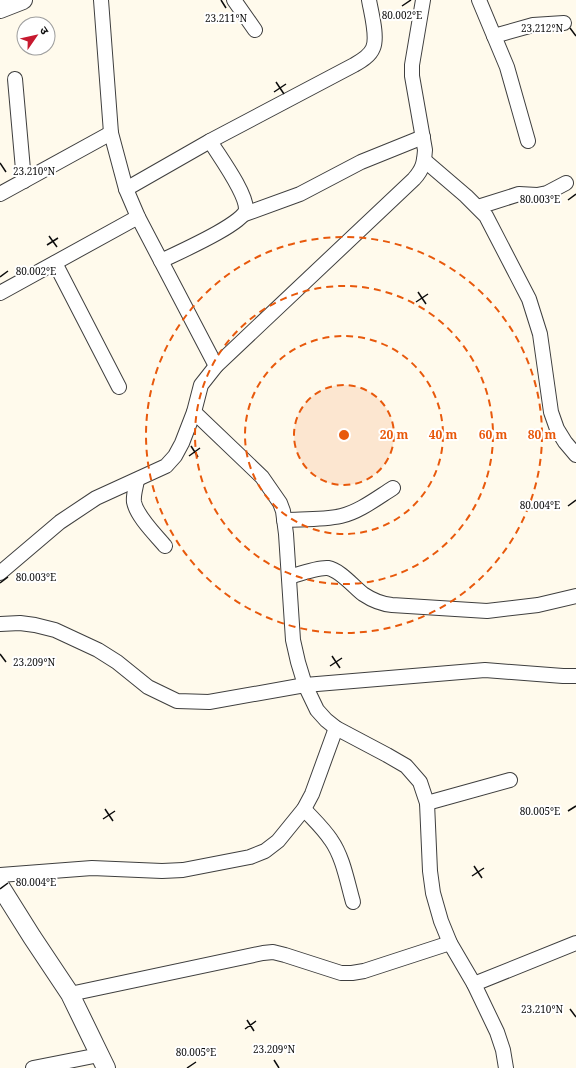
<svg xmlns="http://www.w3.org/2000/svg" width="576" height="1068" font-family="'Noto Serif','Noto Sans Devanagari',serif">
  <style>
    .lines { fill: none; stroke-linecap: round; stroke-linejoin: round }
    .minor-casing { stroke: #3f3f3f; stroke-width: 16 }
    .tertiary-casing { stroke: #3f3f3f; stroke-width: 20 }
    .minor { stroke: #fff; stroke-width: 14 }
    .tertiary { stroke: #fff; stroke-width: 18 }
    .ticks { fill: none; stroke: #0c0c0c; stroke-width: 1.5 }
    .ring { fill: none; stroke: #e8590c; stroke-width: 2; stroke-dasharray: 7 5 }
    .ticks-label { font-size: 10px; text-anchor: middle; fill: #0c0c0c; stroke: #fff; stroke-width: 4; stroke-linejoin: round; paint-order: stroke }
    .centre { fill: #e8590c; stroke: #fff; stroke-width: 2 }
    .ring-label { font-size: 12px; text-anchor: middle; font-weight: bold; fill: #e8590c; stroke: #fff; stroke-width: 4; stroke-linejoin: round; paint-order: stroke }
  </style>
  <rect width="100%" height="100%" fill="#fffaec"/>
  <g class="lines">
    <g class="minor-casing">
      <g id="minor">
        <path d="M101 0 111 133 126 189 138 217 216 366"/>
        <path d="M234 0 255 30"/>
        <path d="M479 0 507 67 528 141"/>
        <path d="M494 36 533 25 564 23"/>
        <path d="M15 79 24 181"/>
        <path d="M424 160 466 196 486 216 529 299 540 334 551 412 557 429 565 442 576 455"/>
        <path d="M126 189 210 141 354 65C361 61 370 56 373 48 378 37 371 12 369 0"/>
        <path d="M0 194 111 133"/>
        <path d="M478 207 519 194 537 195 547 193 566 183"/>
        <path d="M245 214 300 194 361 162 423 137"/>
        <path d="M161 261C175 254 246 223 246 209 246 192 219 156 210 141"/>
        <path d="M55 263 119 387"/>
        <path d="M0 293 138 217"/>
        <path d="M194 412 262 477 280 503 283 511 286 534 293 640 298 662 305 685 317 710 326 720 336 728 387 755 406 766 420 782 427 803 430 871 433 893 441 921 450 943 474 984 497 1032 503 1050 506 1068"/>
        <path d="M137 480C136 487 133 495 134 502 137 517 156 535 165 546"/>
        <path d="M284 520C303 519 323 520 341 516 359 512 377 498 393 488"/>
        <path d="M0 573 60 522 96 498 166 466 175 456 182 443 194 412 201 385 216 366 414 179C423 169 424 163 425 150L412 76V65L423 0"/>
        <path d="M289 577C299 574 318 567 328 568 340 570 354 587 363 594 372 600 381 604 392 605L487 611 538 605 576 596"/>
        <path d="M0 624 20 623 35 625 55 630 98 650 117 662 148 687 177 701 209 702 305 685 485 670 563 676H576"/>
        <path d="M427 803 510 780"/>
        <path d="M304 809C313 819 323 828 331 840 343 857 347 881 353 902"/>
        <path d="M0 875 92 868 162 871 183 870 250 857 265 851 278 841 304 809 312 794 336 728"/>
        <path d="M474 984 576 943"/>
        <path d="M70 994 263 953 273 952 285 955 341 973H352L364 971 450 943"/>
        <path d="M33 1068 99 1055"/>
      </g>
    </g>
    <g class="tertiary-casing">
      <g id="tertiary">
        <path d="M0 9 23 0"/>
        <path d="M0 886 32 937 70 994 106 1068"/>
      </g>
    </g>
    <use href="#minor" class="minor"/>
    <use href="#tertiary" class="tertiary"/>
  </g>
  <path class="ticks" d="M221 0 226 8M402 6 411 0M570 28 576 36M276 82 284 94M274 92 286 84M0 163 6 172M568 200 576 194M49 236 57 247M47 245 58 238M0 277 8 271M418 292 426 304M416 302 428 294M191 446 198 457M189 456 200 448M568 506 576 500M0 583 8 577M0 654 6 662M332 656 340 668M330 666 342 658M105 809 113 821M568 811 576 806M103 819 115 811M474 866 482 878M472 876 484 868M0 889 8 883M570 1009 576 1017M247 1020 254 1031M245 1029 256 1021M274 1060 279 1068M187 1068 196 1062"/>
  <circle cx="344" cy="435" r="50" fill="#e8590c" fill-opacity=".12"/>
  <g class="ring">
    <circle cx="344" cy="435" r="50"/>
    <circle cx="344" cy="435" r="99"/>
    <circle cx="344" cy="435" r="149"/>
    <circle cx="344" cy="435" r="198"/>
  </g>
  <g class="ticks-label">
    <text x="402" y="19">80.002°E</text>
    <text x="226" y="22">23.211°N</text>
    <text x="542" y="32">23.212°N</text>
    <text x="34" y="175">23.210°N</text>
    <text x="540" y="203">80.003°E</text>
    <text x="36" y="275">80.002°E</text>
    <text x="540" y="509">80.004°E</text>
    <text x="36" y="581">80.003°E</text>
    <text x="34" y="666">23.209°N</text>
    <text x="540" y="815">80.005°E</text>
    <text x="36" y="886">80.004°E</text>
    <text x="542" y="1013">23.210°N</text>
    <text x="274" y="1053">23.209°N</text>
    <text x="196" y="1056">80.005°E</text>
  </g>
  <circle cx="344" cy="435" r="6" class="centre"/>
  <g class="ring-label">
    <text x="394" y="439">20 m</text>
    <text x="443" y="439">40 m</text>
    <text x="493" y="439">60 m</text>
    <text x="542" y="439">80 m</text>
  </g>
  <g transform="translate(36 36) rotate(56)"><circle r="19" fill="#ffffff" stroke="#9e9e9e"/>
  <path d="M0-3L7 15L0 10L-7 15Z" fill="#c7192f"/>
  <text y="-6" font-size="11" font-weight="bold" text-anchor="middle" fill="#0c0c0c">उ</text>
  </g>
</svg>
